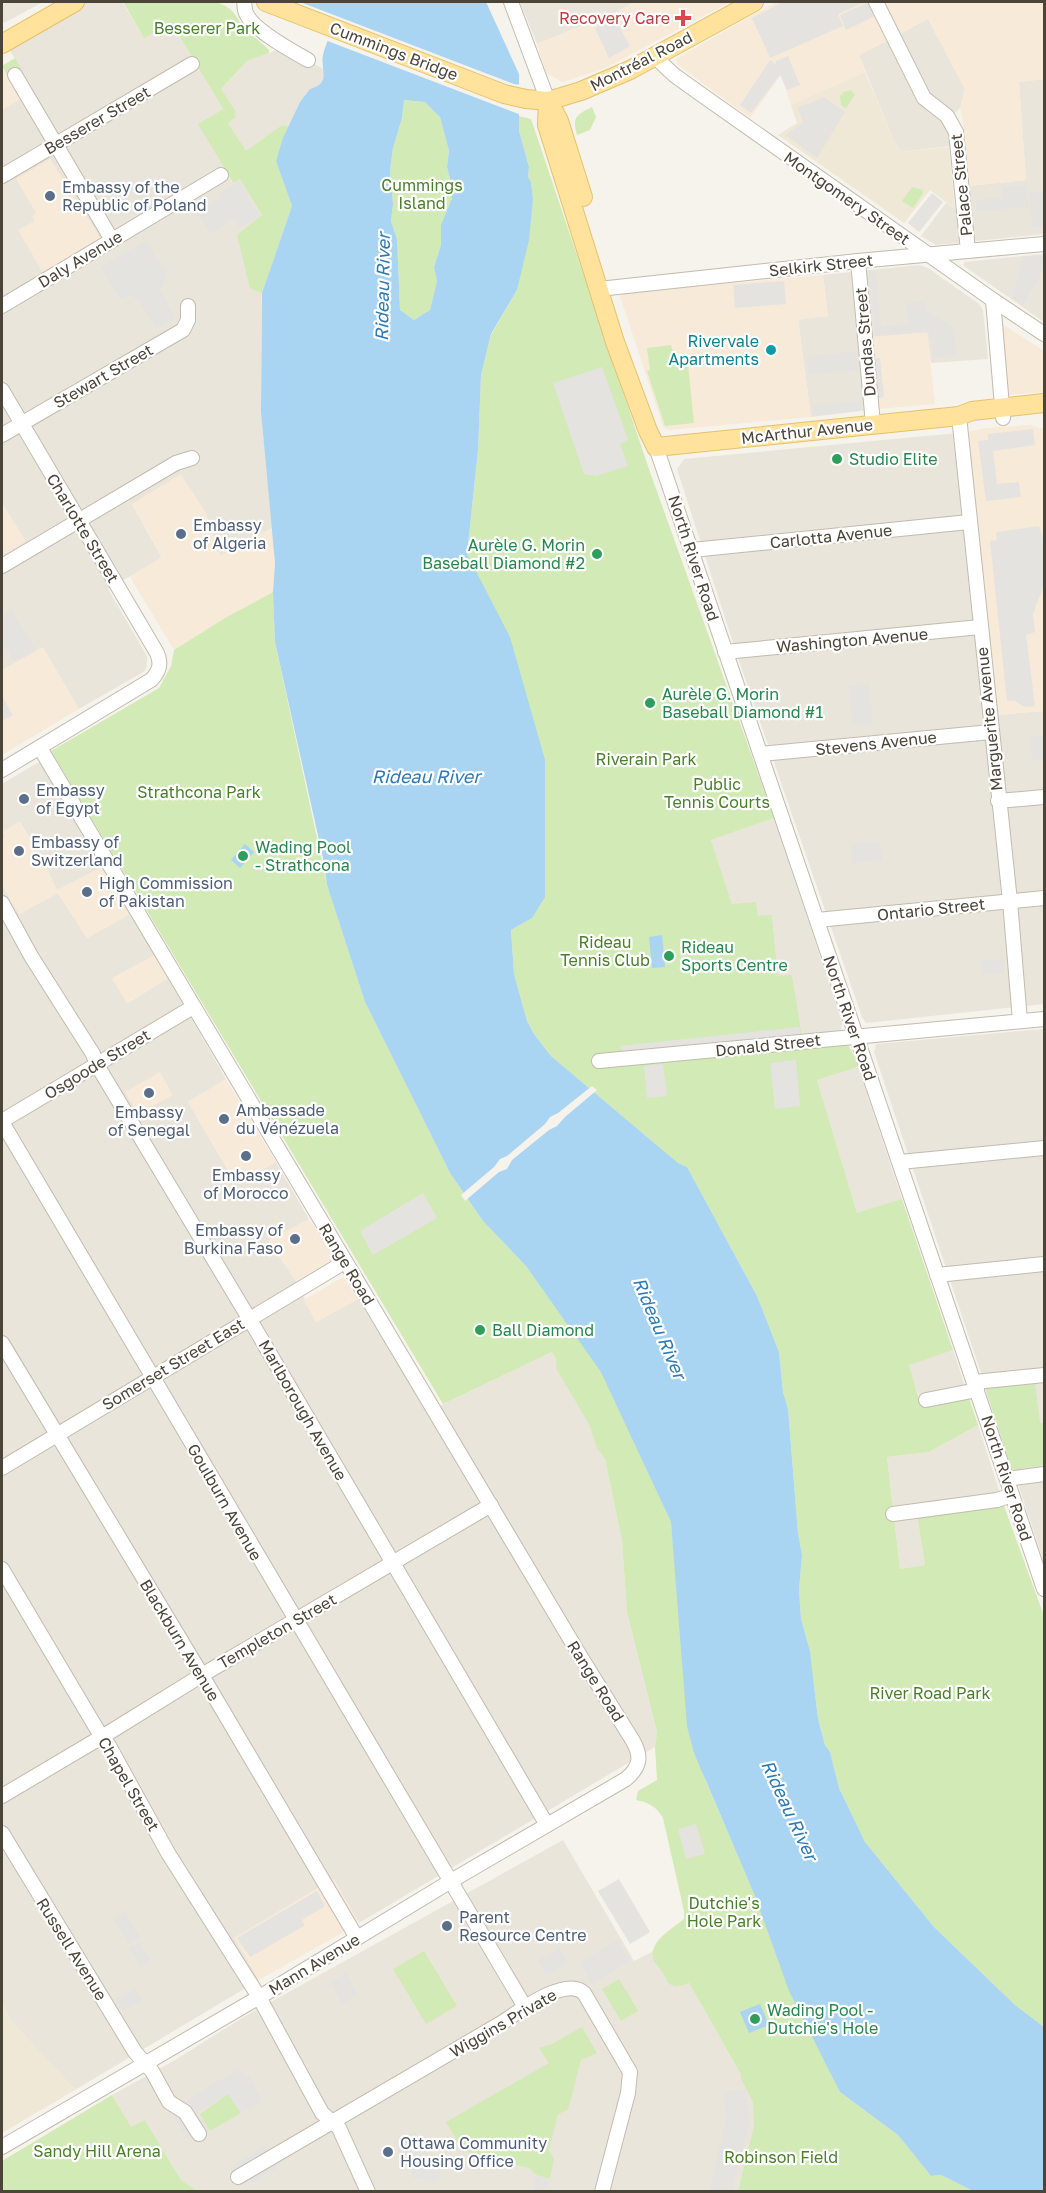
<svg xmlns="http://www.w3.org/2000/svg" width="1046" height="2193" font-family="'Golos Text',sans-serif">
  <style>
    .residential { fill: #eae5da }
    .commercial { fill: #f7ead8 }
    .education { fill: #efe8d6 }
    .green { fill: #d2eab5 }
    .parking { fill: #e5e3e0 }
    .water { fill: #a9d4f2; fill-rule: evenodd }
    .pier { fill: #f6f3ec }
    .lines { fill: none; stroke-linecap: round; stroke-linejoin: round }
    .minor-casing { stroke: #c2bbae; stroke-width: 16 }
    .major-casing { stroke: #e6c16a; stroke-width: 20 }
    .minor { stroke: #fff; stroke-width: 14 }
    .major { stroke: #ffe39c; stroke-width: 18 }
    .health-dot { fill: #e0444e; stroke: #fff; stroke-width: 2 }
    .service-dot { fill: #5c6f8a; stroke: #fff; stroke-width: 2 }
    .culture-dot { fill: #0f9aa8; stroke: #fff; stroke-width: 2 }
    .leisure-dot { fill: #2e9e5b; stroke: #fff; stroke-width: 2 }
    .labels { text-anchor: middle; dominant-baseline: central; stroke-width: 4.5; stroke-linejoin: round; paint-order: stroke }
    .health-label { font-size: 16px; fill: #be3a42; stroke: #fff; text-anchor: end }
    .park-label { font-size: 16px; fill: #4a7f2a; stroke: #fff }
    .street-label { font-size: 16px; fill: #4b4439; stroke: #fff }
    .service-label { font-size: 16px; fill: #4e5e75; stroke: #fff; text-anchor: start }
    .culture-label { font-size: 16px; fill: #0d838f; stroke: #fff; text-anchor: end }
    .leisure-label { font-size: 16px; fill: #27864d; stroke: #fff; text-anchor: start }
    .water-label { font-size: 18px; font-style: italic; fill: #2e7ab2; stroke: #fff }
  </style>
  <rect width="100%" height="100%" fill="#f6f3ec"/>
  <g class="residential">
    <path d="M2 2H43L4 23 2 18Z"/>
    <path d="M75 2H122L144 38 172 22 223 109 199 124 232 183 240 178 262 215 261 412 272 528 220 556 206 513 132 504 162 558 108 589 147 656V665L145 671 79 709 43 648 2 670V110L27 95 15 75 22 71 5 42Z"/>
    <path d="M520 2H634L616 12 537 44Z"/>
    <path d="M928 19 965 89 960 108 945 123 951 134V146L901 152 894 141 859 55Z"/>
    <path d="M285 47 325 70 322 82 300 102 289 126 282 125 246 152 228 123 221 89 247 61Z"/>
    <path d="M1044 79V234L936 245 921 236 946 203 955 209 970 208 968 186 1026 180 1019 82Z"/>
    <path d="M1044 254V322L964 266V262Z"/>
    <path d="M919 265 928 268 979 304 983 310 988 359 931 363 927 333 877 409 811 417 798 319 828 316 823 275Z"/>
    <path d="M968 432 996 715 1044 711V1004L866 1023 862 1017 738 658 677 469 684 459Z"/>
    <path d="M42 762 102 867 57 891 44 862 20 822 2 840V784L37 763Z"/>
    <path d="M774 818 842 1022 841 1031 802 1036 792 976 778 977 772 916H758L732 904 711 840Z"/>
    <path d="M2 885 19 914 58 893 87 938 130 914 155 955 113 978 128 1003 168 978 226 1079 188 1102 216 1150 236 1183 276 1162 309 1219 269 1241 296 1281 316 1322 358 1299 429 1415 443 1404 552 1352 601 1440 622 1541 627 1612 657 1732 655 1747 359 1923 333 1879 235 1938 259 1980 75 2090 11 2021 2 2003Z"/>
    <path d="M1044 1029V1562L874 1052 876 1044Z"/>
    <path d="M858 1067 902 1199 857 1214 817 1080Z"/>
    <path d="M953 1350 968 1395 922 1406 908 1364Z"/>
    <path d="M978 1425 1004 1506 917 1515 925 1565 900 1569 887 1457 929 1452Z"/>
    <path d="M563 1840 634 1961 667 1944 760 2109 738 2191 197 2192 181 2180 145 2120 131 2128 112 2095 175 2060 242 2018Z"/>
  </g>
  <g class="commercial">
    <path d="M634 2H730L605 68 563 82 546 73 537 44 616 12Z"/>
    <path d="M776 2H1044V79L1019 82 1026 180 968 186 963 122 960 108 965 89 928 19 859 55 865 72 791 105 781 75 750 118 677 64 676 59Z"/>
    <path d="M2 68 9 79 27 95 2 110Z"/>
    <path d="M50 159 101 239 43 273 18 230 35 221 32 216 36 213 16 179Z"/>
    <path d="M823 275 828 316 798 320 811 417 669 430 663 427 619 293Z"/>
    <path d="M1002 324 1044 351V392L1008 395Z"/>
    <path d="M927 332 935 404 877 409 871 337Z"/>
    <path d="M1030 425 1044 429V711L996 715 968 432 986 428Z"/>
    <path d="M181 474 206 513 220 556 272 528 275 563 273 592 225 618 174 650 130 577 162 557 132 504Z"/>
    <path d="M2 503 26 541 5 554 2 548Z"/>
    <path d="M43 647 79 709 2 755V670Z"/>
    <path d="M19 822 44 862 57 890 102 867 130 914 87 938 58 893 19 914 2 885V840L6 837 2 832Z"/>
    <path d="M155 955 168 978 127 1003 112 979Z"/>
    <path d="M160 1072 173 1095 138 1114 125 1092Z"/>
    <path d="M226 1079 276 1162 236 1183 188 1102Z"/>
    <path d="M309 1219 335 1258 296 1281 269 1240Z"/>
    <path d="M343 1277 358 1299 316 1322 304 1300Z"/>
    <path d="M334 1879 359 1923 259 1980 234 1938Z"/>
  </g>
  <g class="education">
    <path d="M865 72 894 141 901 152 949 147 955 209 930 190 904 223 778 135 797 123 791 105Z"/>
    <path d="M2 2003 11 2021 75 2090 2 2133Z"/>
  </g>
  <g class="green">
    <path d="M123 2H215C240 9 234 21 251 34 257 40 263 44 269 50V53L247 61 221 89 236 112 234 114 236 117 228 123 246 151 282 125 289 126 276 161 292 206 262 293 250 288 237 235 262 215 240 179 233 183 198 124 223 109 172 23 144 38Z"/>
    <path d="M15 58 22 71 9 79 2 66Z"/>
    <path d="M851 90 855 95 846 108 841 105 840 96 844 92Z"/>
    <path d="M404 100 425 102 440 117 449 151 447 167 451 183 452 198 441 225V245L434 267 437 281 430 310 414 320 400 310 397 239 391 221 393 204 390 171 393 148 402 118Z"/>
    <path d="M592 107 596 117 590 130 577 135C572 117 576 115 592 107Z"/>
    <path d="M518 116 531 119 650 472 774 818 711 840 732 904 756 902 758 916 772 915 778 976 792 975 802 1036 841 1031C847 1044 854 1053 858 1067L817 1080 857 1213 902 1199 953 1350 909 1365 921 1406 968 1395 978 1425 929 1452 887 1457 900 1569 925 1565 917 1515 1004 1506 1044 1616V2027L1015 2005 934 1927 865 1842 839 1788 830 1752 825 1745 818 1719 810 1651 801 1619 799 1590 802 1555 798 1533 788 1409 783 1392 779 1352 757 1296 687 1167 678 1163 551 1056 534 1034 527 1021 514 974 511 930 532 918 467 554 478 450 481 375 491 335 517 290 533 199 531 182 528 177 529 167 519 131Z"/>
    <path d="M912 187 923 190 922 195 913 208 902 201Z"/>
    <path d="M671 345 672 349 680 357 687 356 694 423 665 426 647 371 650 370 647 348Z"/>
    <path d="M273 592 275 642 327 885 365 1002 450 1173 483 1221 526 1266 579 1340 589 1348 617 1399 633 1439 671 1522 692 1740 706 1782 840 2092 898 2135 931 2176 941 2175 973 2191H738L754 2127 753 2102 741 2079V2075L689 1983C679 1986 676 1989 667 1982 666 1973 658 1969 654 1961 646 1943 673 1928 684 1919V1911L663 1818C657 1807 648 1802 636 1800L638 1791 657 1780 655 1747 657 1732 627 1612 622 1541 605 1459 597 1448 589 1424 557 1370 556 1359 552 1352 443 1404 51 751 159 688 171 666 174 650 225 618Z"/>
    <path d="M1035 1384 1040 1423H1044V1465L1012 1470 985 1388Z"/>
    <path d="M424 1951 457 2006 426 2024 393 1969Z"/>
    <path d="M619 1979 638 2011 621 2021 602 1989Z"/>
    <path d="M582 2027 597 2053 581 2060 568 2110 558 2114 549 2150 554 2159 550 2179 536 2175 529 2168 463 2151 446 2122 549 2063 539 2048 552 2044Z"/>
    <path d="M228 2094 241 2113 210 2131 200 2114Z"/>
    <path d="M112 2095 131 2127 145 2120 181 2180 197 2191H2V2161Z"/>
  </g>
  <g class="parking">
    <path d="M783 2H865L838 14 843 26 770 58 752 18Z"/>
    <path d="M869 2 877 15 846 30 840 15Z"/>
    <path d="M614 17 630 46 609 58 595 28Z"/>
    <path d="M788 56 800 85 787 90 780 75 751 113 740 105 770 60 776 64V61Z"/>
    <path d="M824 97 845 112 817 158 786 135 803 122 798 108Z"/>
    <path d="M239 181 260 216 240 228 234 219 209 234 196 212 221 197 219 193Z"/>
    <path d="M1026 185 1028 207 977 211 976 200 1003 198 1002 187Z"/>
    <path d="M1044 191V226L1032 227 1029 192Z"/>
    <path d="M932 193 943 202 919 232 908 223Z"/>
    <path d="M145 241 167 275 160 290 175 317 156 328 138 300 131 295 120 299 101 267Z"/>
    <path d="M1044 255 1039 279 1023 305 1012 298 1023 257Z"/>
    <path d="M869 273H876L881 327 908 324 907 303 925 301 927 310 954 329 957 356 933 358 929 332 875 336Z"/>
    <path d="M784 281 786 304 735 308 733 285Z"/>
    <path d="M857 351 859 370 809 375 807 356Z"/>
    <path d="M880 358 884 397 878 398 874 359Z"/>
    <path d="M602 367 628 440 620 444 628 466 596 476 584 474 553 383Z"/>
    <path d="M862 401V407L859 411 813 416 812 405Z"/>
    <path d="M1033 429 1035 445 993 451 997 484 1019 482 1021 497 986 501 978 441 988 440V434Z"/>
    <path d="M1039 526 1044 541V585L1033 614 1035 632 1026 635 1035 706 1025 707 1014 701H1007L990 541 997 540 996 532Z"/>
    <path d="M12 611 35 649 14 661 2 642V617Z"/>
    <path d="M869 684 873 723 853 725 849 686Z"/>
    <path d="M2 696 13 715 2 721Z"/>
    <path d="M1044 736V760L1032 761 1030 737Z"/>
    <path d="M880 841 882 860 853 863 851 843Z"/>
    <path d="M1003 959 1004 973 982 975 981 961Z"/>
    <path d="M799 1027 801 1037 623 1054 620 1046Z"/>
    <path d="M796 1060 800 1106 775 1109 770 1063Z"/>
    <path d="M663 1064 667 1096 647 1098 644 1066Z"/>
    <path d="M423 1193 437 1218 373 1255 360 1231Z"/>
    <path d="M696 1824 705 1854 686 1859 678 1829Z"/>
    <path d="M619 1879 650 1932 630 1944 598 1891Z"/>
    <path d="M317 1891 325 1906 302 1920 304 1926 250 1957 237 1938Z"/>
    <path d="M125 1911 140 1937 128 1944 113 1918Z"/>
    <path d="M618 1940 630 1961 592 1984 580 1962Z"/>
    <path d="M140 1942 151 1960 140 1966 129 1948Z"/>
    <path d="M560 1948 568 1963 546 1975 538 1960Z"/>
    <path d="M346 1973 358 1995 342 2004 330 1982Z"/>
    <path d="M135 1988 142 2000 123 2011 116 1999Z"/>
    <path d="M237 2070 250 2077 262 2101 241 2113 228 2094 197 2113 210 2131 190 2139 186 2137 172 2113 194 2095Z"/>
    <path d="M746 2089 750 2121 732 2191H709L726 2120 723 2092Z"/>
    <path d="M414 2131 442 2176 431 2181 414 2178 393 2142Z"/>
    <path d="M265 2146 277 2168 246 2186 234 2168 236 2163Z"/>
    <path d="M536 2175 550 2179 547 2191H532Z"/>
  </g>
  <g class="water">
    <path d="M296 2H486L519 74V131L529 167 528 177 531 182 533 199 529 240 517 290 491 334 481 375 478 450 467 554 510 637 545 760V897L532 918 511 930 514 974 527 1021 534 1034 551 1056 678 1163 687 1167 757 1296 779 1352 783 1392 788 1409 798 1533 802 1555 799 1590 801 1619 810 1651 818 1719 825 1745 830 1752 839 1788 865 1842 934 1927 1015 2005 1044 2027V2191H973L941 2175 931 2176 898 2135 840 2092 789 1991 755 1896 694 1753 687 1726 671 1522 601 1372 526 1266 483 1221 450 1173 365 1002 327 885 323 858 275 642 273 592 275 563 261 412 262 293 292 206 276 161 283 138 300 102 310 89C332 83 320 69 323 55 324 50 326 45 328 40ZM404 100 425 102 440 117 449 151 447 167 451 183 452 198 441 225V245L434 267 437 281 430 310 414 320 400 310 397 239 391 221 393 204 390 171 393 148 402 118Z"/>
    <path d="M245 844 254 852 240 868 231 860Z"/>
    <path d="M662 935 665 967 652 968 649 937Z"/>
    <path d="M760 2004 769 2025 749 2033 740 2012Z"/>
  </g>
  <g class="pier">
    <path d="M293 2H300L514 84 522 85 521 115 325 40Z"/>
    <path d="M592 1086 597 1090 565 1117 557 1126 549 1130 512 1160 507 1169 499 1172 465 1201 461 1195 494 1167 500 1159 507 1156 545 1124 550 1117 558 1113Z"/>
  </g>
  <g class="lines">
    <g class="minor-casing">
      <g id="minor">
        <path d="M244 2C245 6 244 11 247 15 255 31 292 51 308 60"/>
        <path d="M511 2 548 101"/>
        <path d="M876 2 924 98 947 116 956 132 968 251"/>
        <path d="M654 56 674 75 702 95 993 300 1044 334"/>
        <path d="M15 75 112 240"/>
        <path d="M2 176 192 64"/>
        <path d="M858 261 873 424"/>
        <path d="M599 289 858 261 1044 244"/>
        <path d="M993 300 1003 418"/>
        <path d="M2 306 221 175"/>
        <path d="M2 390 157 653C162 664 159 672 151 680L2 770"/>
        <path d="M959 416 1010 901 1020 1021"/>
        <path d="M2 435 183 330 188 320V306"/>
        <path d="M656 447 1044 1589"/>
        <path d="M692 550 969 522"/>
        <path d="M2 566 176 463 192 458"/>
        <path d="M725 652 980 627"/>
        <path d="M761 754 991 732"/>
        <path d="M998 801 1044 797"/>
        <path d="M2 903 31 956 93 1054 97 1065 256 1330 547 1825"/>
        <path d="M817 920 1044 898"/>
        <path d="M599 1061 1044 1019"/>
        <path d="M2 1121 193 1007"/>
        <path d="M2 1122 525 2007"/>
        <path d="M900 1162 1044 1148"/>
        <path d="M937 1275 1044 1264"/>
        <path d="M2 1343 197 1667 357 1938"/>
        <path d="M975 1382 1044 1375"/>
        <path d="M926 1400 977 1390"/>
        <path d="M2 1468 338 1266 344 1260"/>
        <path d="M1007 1479 1044 1474"/>
        <path d="M893 1514 997 1500 1012 1495"/>
        <path d="M2 1569 101 1736 108 1744 168 1853 259 1997 322 2113 339 2128 368 2192"/>
        <path d="M2 1796 110 1732 202 1675 491 1505"/>
        <path d="M2 1833 135 2052 152 2071 169 2102 185 2112 199 2134"/>
        <path d="M2 2147 268 1992 451 1881 626 1779C640 1767 642 1757 633 1741L582 1659 40 748"/>
        <path d="M238 2177 503 2022C519 2011 566 1976 584 1993L630 2072 628 2093 602 2192"/>
      </g>
    </g>
    <g class="major-casing">
      <g id="major">
        <path d="M266 2 504 94 526 99 548 101 581 91 630 70 754 2"/>
        <path d="M2 44 75 2"/>
        <path d="M548 101 547 125 615 342 648 431 656 447"/>
        <path d="M549 102 559 121 583 197"/>
        <path d="M656 447 959 416 972 411 1044 403"/>
      </g>
    </g>
    <use href="#minor" class="minor"/>
    <use href="#major" class="major"/>
  </g>
  <path class="health-dot" d="M680 9h6v6h6v6h-6v6h-6v-6h-6v-6h6z"/>
  <g class="service-dot">
    <circle cx="50" cy="196" r="6"/>
    <circle cx="181" cy="534" r="6"/>
    <circle cx="24" cy="799" r="6"/>
    <circle cx="19" cy="851" r="6"/>
    <circle cx="87" cy="892" r="6"/>
    <circle cx="149" cy="1093" r="6"/>
    <circle cx="224" cy="1119" r="6"/>
    <circle cx="246" cy="1156" r="6"/>
    <circle cx="295" cy="1239" r="6"/>
    <circle cx="447" cy="1926" r="6"/>
    <circle cx="388" cy="2152" r="6"/>
  </g>
  <circle class="culture-dot" cx="771" cy="350" r="6"/>
  <g class="leisure-dot">
    <circle cx="837" cy="459" r="6"/>
    <circle cx="597" cy="554" r="6"/>
    <circle cx="650" cy="703" r="6"/>
    <circle cx="243" cy="856" r="6"/>
    <circle cx="669" cy="956" r="6"/>
    <circle cx="480" cy="1330" r="6"/>
    <circle cx="755" cy="2019" r="6"/>
  </g>
  <g class="labels">
    <g class="health-label">
      <text x="670" y="18">Recovery Care</text>
    </g>
    <g class="park-label">
      <text x="207" y="28">Besserer Park</text>
      <text x="422" y="185">Cummings<tspan x="422" dy="18">Island</tspan></text>
      <text x="646" y="759">Riverain Park</text>
      <text x="717" y="784">Public<tspan x="717" dy="18">Tennis Courts</tspan></text>
      <text x="199" y="792">Strathcona Park</text>
      <text x="605" y="942">Rideau<tspan x="605" dy="18">Tennis Club</tspan></text>
      <text x="930" y="1693">River Road Park</text>
      <text x="724" y="1903">Dutchie's<tspan x="724" dy="18">Hole Park</tspan></text>
      <text x="97" y="2151">Sandy Hill Arena</text>
      <text x="781" y="2157">Robinson Field</text>
    </g>
    <g class="street-label">
      <text transform="translate(394 51) rotate(21)">Cummings Bridge</text>
      <text transform="translate(641 61) rotate(-27)">Montréal Road</text>
      <text transform="translate(97 120) rotate(-30)">Besserer Street</text>
      <text transform="translate(961 185) rotate(-96)">Palace Street</text>
      <text transform="translate(847 198) rotate(35)">Montgomery Street</text>
      <text transform="translate(80 259) rotate(-31)">Daly Avenue</text>
      <text transform="translate(821 265) rotate(-6)">Selkirk Street</text>
      <text transform="translate(865 342) rotate(-95)">Dundas Street</text>
      <text transform="translate(103 376) rotate(-30)">Stewart Street</text>
      <text transform="translate(807 431) rotate(-6)">McArthur Avenue</text>
      <text transform="translate(83 528) rotate(59)">Charlotte Street</text>
      <text transform="translate(831 536) rotate(-6)">Carlotta Avenue</text>
      <text transform="translate(694 558) rotate(72)">North River Road</text>
      <text transform="translate(852 640) rotate(-5)">Washington Avenue</text>
      <text transform="translate(989 719) rotate(-96)">Marguerite Avenue</text>
      <text transform="translate(876 743) rotate(-6)">Stevens Avenue</text>
      <text transform="translate(931 909) rotate(-6)">Ontario Street</text>
      <text transform="translate(850 1018) rotate(71)">North River Road</text>
      <text transform="translate(768 1045) rotate(-6)">Donald Street</text>
      <text transform="translate(97 1064) rotate(-31)">Osgoode Street</text>
      <text transform="translate(347 1264) rotate(59)">Range Road</text>
      <text transform="translate(173 1364) rotate(-31)">Somerset Street East</text>
      <text transform="translate(303 1410) rotate(60)">Marlborough Avenue</text>
      <text transform="translate(1007 1478) rotate(72)">North River Road</text>
      <text transform="translate(225 1502) rotate(60)">Goulburn Avenue</text>
      <text transform="translate(277 1631) rotate(-30)">Templeton Street</text>
      <text transform="translate(180 1640) rotate(59)">Blackburn Avenue</text>
      <text transform="translate(596 1681) rotate(58)">Range Road</text>
      <text transform="translate(129 1784) rotate(60)">Chapel Street</text>
      <text transform="translate(72 1949) rotate(58)">Russell Avenue</text>
      <text transform="translate(314 1964) rotate(-31)">Mann Avenue</text>
      <text transform="translate(503 2023) rotate(-30)">Wiggins Private</text>
    </g>
    <g class="service-label">
      <text x="62" y="187">Embassy of the<tspan x="62" dy="18">Republic of Poland</tspan></text>
      <text x="193" y="525">Embassy<tspan x="193" dy="18">of Algeria</tspan></text>
      <text x="36" y="790">Embassy<tspan x="36" dy="18">of Egypt</tspan></text>
      <text x="31" y="842">Embassy of<tspan x="31" dy="18">Switzerland</tspan></text>
      <text x="99" y="883">High Commission<tspan x="99" dy="18">of Pakistan</tspan></text>
      <text x="236" y="1110">Ambassade<tspan x="236" dy="18">du Vénézuela</tspan></text>
      <text x="149" y="1112" text-anchor="middle">Embassy<tspan x="149" dy="18">of Senegal</tspan></text>
      <text x="246" y="1175" text-anchor="middle">Embassy<tspan x="246" dy="18">of Morocco</tspan></text>
      <text x="283" y="1230" text-anchor="end">Embassy of<tspan x="283" dy="18">Burkina Faso</tspan></text>
      <text x="459" y="1917">Parent<tspan x="459" dy="18">Resource Centre</tspan></text>
      <text x="400" y="2143">Ottawa Community<tspan x="400" dy="18">Housing Office</tspan></text>
    </g>
    <g class="culture-label">
      <text x="759" y="341">Rivervale<tspan x="759" dy="18">Apartments</tspan></text>
    </g>
    <g class="leisure-label">
      <text x="849" y="459">Studio Elite</text>
      <text x="585" y="545" text-anchor="end">Aurèle G. Morin<tspan x="585" dy="18">Baseball Diamond #2</tspan></text>
      <text x="662" y="694">Aurèle G. Morin<tspan x="662" dy="18">Baseball Diamond #1</tspan></text>
      <text x="255" y="847">Wading Pool<tspan x="255" dy="18">- Strathcona</tspan></text>
      <text x="681" y="947">Rideau<tspan x="681" dy="18">Sports Centre</tspan></text>
      <text x="492" y="1330">Ball Diamond</text>
      <text x="767" y="2010">Wading Pool -<tspan x="767" dy="18">Dutchie's Hole</tspan></text>
    </g>
    <g class="water-label">
      <text transform="translate(382 287) rotate(-89)">Rideau River</text>
      <text x="426" y="776">Rideau River</text>
      <text transform="translate(660 1328) rotate(67)">Rideau River</text>
      <text transform="translate(790 1810) rotate(65)">Rideau River</text>
    </g>
  </g>
  <rect width="1046" height="2193" fill="none" stroke="#4b4439" stroke-width="6"/>
</svg>
